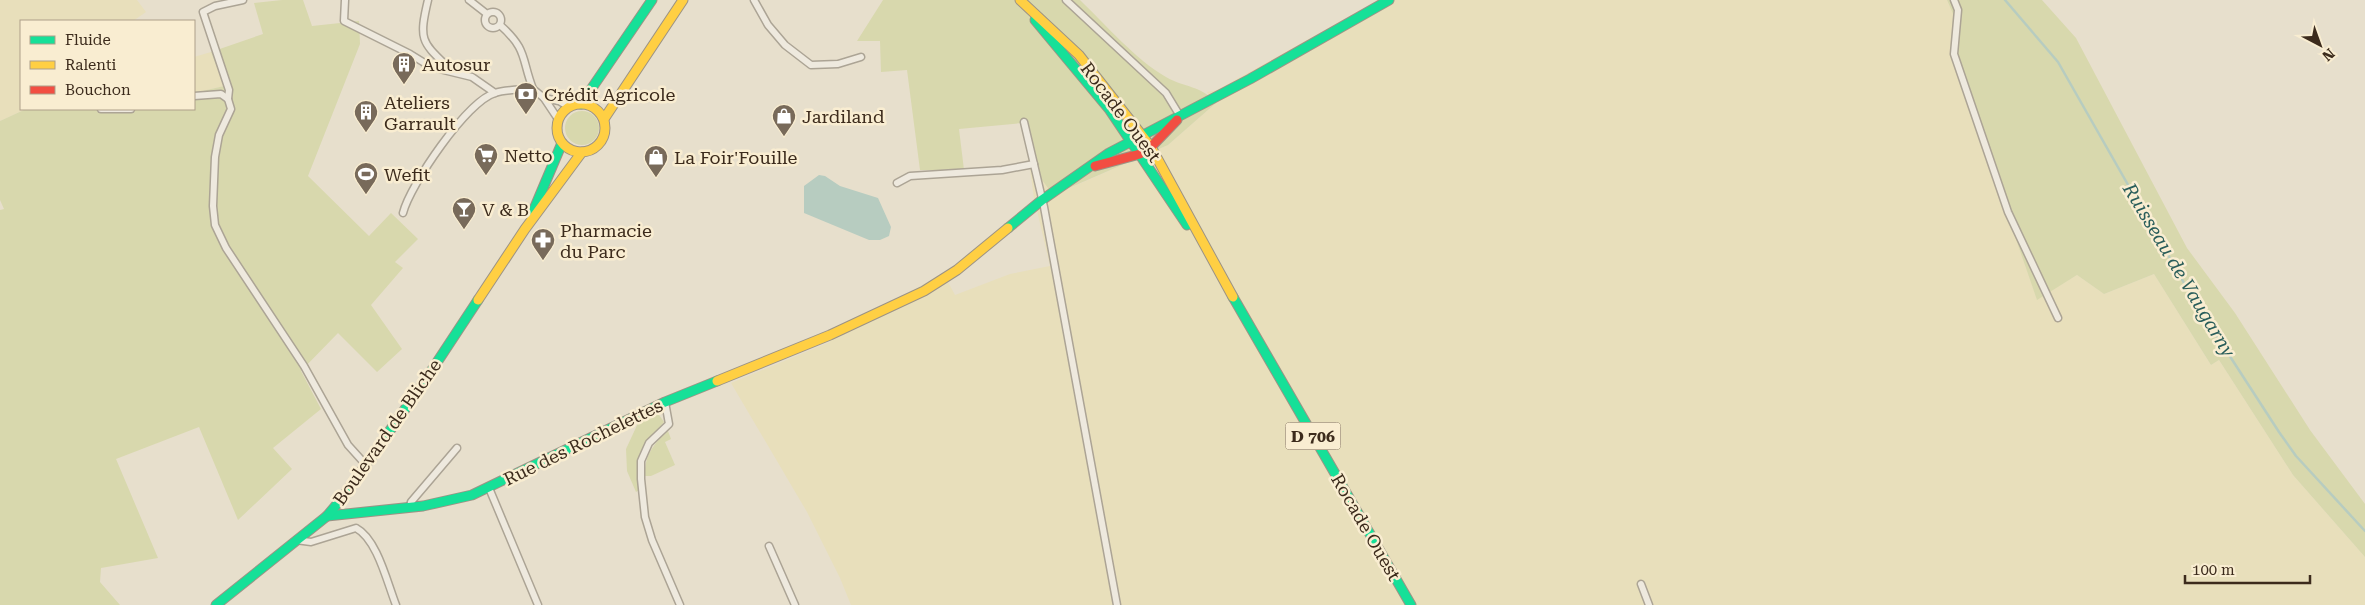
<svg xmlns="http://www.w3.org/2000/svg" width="2365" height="605" font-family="'Roboto Serif',serif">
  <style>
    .farmland { fill: #e8dfbb }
    .green { fill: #d8d8ad }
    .water { fill: #b7ccc0 }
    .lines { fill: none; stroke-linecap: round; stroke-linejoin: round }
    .stream { stroke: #b7ccc0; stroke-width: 2.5 }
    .street-casing { stroke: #aca495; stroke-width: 9 }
    .fast-casing { stroke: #9c9385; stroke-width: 11 }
    .slow-casing { stroke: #9c9385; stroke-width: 11 }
    .jam-casing { stroke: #9c9385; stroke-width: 11 }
    .street { stroke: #eee9de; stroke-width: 6 }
    .fast { stroke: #16e098; stroke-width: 9 }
    .slow { stroke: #ffcf43; stroke-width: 9 }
    .jam { stroke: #f24e42; stroke-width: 9 }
    .labels { text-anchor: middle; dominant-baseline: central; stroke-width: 5; stroke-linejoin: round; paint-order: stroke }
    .shield { fill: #f9edd1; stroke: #756552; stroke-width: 1 }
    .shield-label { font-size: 16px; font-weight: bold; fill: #3c2b1c }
    .poi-label { font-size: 18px; fill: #3c2b1c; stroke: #f9edd1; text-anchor: start }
    .street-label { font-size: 18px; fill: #3c2b1c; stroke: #f9edd1 }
    .water-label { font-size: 19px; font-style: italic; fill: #295d5a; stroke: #f9edd1 }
  </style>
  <rect width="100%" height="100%" fill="#e7dfcc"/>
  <g class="farmland">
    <path d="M0 0H137L146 12 133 21H21V109H26L0 121Z"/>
    <path d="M1379 0H1947L1953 14 1951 51 2037 299 2077 275 2104 294 2154 274 2211 365 2219 360 2293 475 2365 557V605H851L840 578 807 512 731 383 830 342 826 333 901 297 943 273 955 295 1010 274 1050 266 1034 198 1029 162 1054 195 1168 145 1215 104 1207 92 1217 90Z"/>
    <path d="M211 52 224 86 194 93V57Z"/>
  </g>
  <g class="green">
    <path d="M282 0H303L312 26 359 21 360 44 308 176 369 236 391 213 418 239 395 262 403 268 371 305 402 349 377 372 338 333 301 371 321 409 273 448 292 469 238 520 199 427 116 459 158 558 101 568 100 582 120 605H0V210L4 209 0 200V121L26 109H194V93L224 86 211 52 263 34 254 3Z"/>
    <path d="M883 0H1080C1105 24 1136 60 1166 77 1185 88 1201 85 1216 103L1168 145 1053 195 1029 162 1022 123 959 129 964 170H920L907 70 881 72 880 41H857Z"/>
    <path d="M1947 0H2042L2076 38 2187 248 2235 313 2310 430 2365 504V557L2293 475 2219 360 2211 365 2154 274 2104 294 2077 275 2037 300 1951 51 1953 14Z"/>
    <circle cx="582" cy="128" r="17"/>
    <path d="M657 412 664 422 642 449 638 469 639 490 636 492 627 471 626 449 639 421Z"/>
    <path d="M668 431 671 439 665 442 675 465 651 476H645C644 457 653 444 668 431Z"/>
  </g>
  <path class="water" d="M819 175 825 176 840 186 878 198 891 227 889 236 880 240H869L804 213V186Z"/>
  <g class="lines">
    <path class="stream" d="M2005 0 2058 62 2196 304 2279 432 2296 456 2365 531"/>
    <g class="street-casing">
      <g id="street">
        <path d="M345 0 344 21 410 54 431 67 472 77 495 93"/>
        <path d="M428 0C418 42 422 42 452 71"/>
        <path d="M469 0 487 14"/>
        <path d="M754 0 768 25 785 45 811 65 838 64 861 57"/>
        <path d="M1066 0 1166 93 1180 116"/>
        <path d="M1954 0 1958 10 1954 54 2008 212 2058 318"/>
        <circle cx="493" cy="20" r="8"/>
        <path d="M500 25C528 50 521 58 533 89"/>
        <path d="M194 96 221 94 228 99 231 109 219 135 215 157 213 206 215 225 226 248 304 366 348 445 366 465"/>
        <path d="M544 98 559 101 569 107"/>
        <path d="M228 99 229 90 203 12 215 6 243 0"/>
        <path d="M101 109H131"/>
        <path d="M1024 122 1044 207 1117 605"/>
        <path d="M897 183 910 176 1002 170 1034 164"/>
        <path d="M403 213C410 185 467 101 495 93 506 89 522 90 533 89L544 98 558 119"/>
        <path d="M665 402 669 424 649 443 641 461V479L645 517 652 540 680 605"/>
        <path d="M489 488 538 605"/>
        <path d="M410 507 411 502 457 448"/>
        <path d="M296 540 311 542 356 528C377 539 387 582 396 605"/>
        <path d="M769 546 795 605"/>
        <path d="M1641 584 1649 605"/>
      </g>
    </g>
    <g class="fast-casing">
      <g id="fast">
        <path d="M1035 20 1109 109 1187 225"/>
        <path d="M581 104 652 0"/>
        <path d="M532 214 562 143"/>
        <path d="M1008 228 1042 200 1109 153 1250 79 1389 0"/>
        <path d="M1233 297 1411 605"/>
        <path d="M327 516 423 506 472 495 665 402 717 381"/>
        <path d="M216 605 327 516 343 497 422 385 478 300"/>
      </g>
    </g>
    <g class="slow-casing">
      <g id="slow">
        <path d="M1020 0 1079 55 1151 147 1233 297"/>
        <circle cx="581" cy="128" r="24"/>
        <path d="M604 119 683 0"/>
        <path d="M478 300 525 229 582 152"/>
        <path d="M717 381 830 335 924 291 957 270 1008 228"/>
      </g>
    </g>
    <g class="jam-casing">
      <path id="jam" d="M1095 166 1140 154 1151 147 1177 120"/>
    </g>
    <use href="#street" class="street"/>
    <use href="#fast" class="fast"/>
    <use href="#slow" class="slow"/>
    <use href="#jam" class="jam"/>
  </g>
  <defs>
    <g id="building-pin" transform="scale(1.25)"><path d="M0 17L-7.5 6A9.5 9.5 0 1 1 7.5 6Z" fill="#786a5a" stroke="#f9edd1"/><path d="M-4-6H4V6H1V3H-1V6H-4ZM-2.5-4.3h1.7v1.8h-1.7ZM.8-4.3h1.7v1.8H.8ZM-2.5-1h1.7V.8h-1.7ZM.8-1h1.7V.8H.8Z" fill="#fff"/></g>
    <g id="bank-pin" transform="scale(1.25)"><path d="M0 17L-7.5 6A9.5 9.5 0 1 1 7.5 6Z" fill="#786a5a" stroke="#f9edd1"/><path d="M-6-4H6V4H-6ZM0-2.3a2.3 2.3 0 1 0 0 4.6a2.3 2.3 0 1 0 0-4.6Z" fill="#fff"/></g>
    <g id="shop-pin" transform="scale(1.25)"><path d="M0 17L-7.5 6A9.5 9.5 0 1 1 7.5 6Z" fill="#786a5a" stroke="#f9edd1"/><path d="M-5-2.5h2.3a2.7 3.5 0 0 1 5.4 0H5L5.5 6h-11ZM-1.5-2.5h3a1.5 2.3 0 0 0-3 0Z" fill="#fff"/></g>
    <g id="supermarket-pin" transform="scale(1.25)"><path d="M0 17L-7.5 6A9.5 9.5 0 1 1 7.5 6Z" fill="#786a5a" stroke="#f9edd1"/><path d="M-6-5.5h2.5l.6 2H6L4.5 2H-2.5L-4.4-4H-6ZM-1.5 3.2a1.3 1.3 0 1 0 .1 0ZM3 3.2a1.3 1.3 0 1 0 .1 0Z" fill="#fff"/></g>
    <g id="stadium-pin" transform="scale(1.25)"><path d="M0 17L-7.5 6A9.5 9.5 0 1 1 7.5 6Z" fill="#786a5a" stroke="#f9edd1"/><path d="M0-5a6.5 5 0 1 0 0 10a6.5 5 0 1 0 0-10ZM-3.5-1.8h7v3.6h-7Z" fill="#fff"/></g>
    <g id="bar-pin" transform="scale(1.25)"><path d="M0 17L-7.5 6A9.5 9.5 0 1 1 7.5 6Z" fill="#786a5a" stroke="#f9edd1"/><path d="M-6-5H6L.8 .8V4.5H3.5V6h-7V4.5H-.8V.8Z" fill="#fff"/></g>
    <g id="pharmacy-pin" transform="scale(1.25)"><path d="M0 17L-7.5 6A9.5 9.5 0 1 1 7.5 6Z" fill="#786a5a" stroke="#f9edd1"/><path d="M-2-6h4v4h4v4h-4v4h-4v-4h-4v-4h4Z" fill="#fff"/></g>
  </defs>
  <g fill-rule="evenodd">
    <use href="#building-pin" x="404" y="64"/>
    <use href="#bank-pin" x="526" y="94"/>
    <use href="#building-pin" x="366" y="112"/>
    <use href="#shop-pin" x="784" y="116"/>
    <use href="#supermarket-pin" x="486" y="155"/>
    <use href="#shop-pin" x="656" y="157"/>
    <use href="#stadium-pin" x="366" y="174"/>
    <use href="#bar-pin" x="464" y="209"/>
    <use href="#pharmacy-pin" x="543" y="240"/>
  </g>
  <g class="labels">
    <rect class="shield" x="1285.5" y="422.5" width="55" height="27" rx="4"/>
    <g class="shield-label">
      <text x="1313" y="436">D 706</text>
    </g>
    <g class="poi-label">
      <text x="422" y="64">Autosur</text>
      <text x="544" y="94">Crédit Agricole</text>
      <text x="384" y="102">Ateliers<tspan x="384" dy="21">Garrault</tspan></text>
      <text x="802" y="116">Jardiland</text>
      <text x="504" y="155">Netto</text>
      <text x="674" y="157">La Foir'Fouille</text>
      <text x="384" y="174">Wefit</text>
      <text x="482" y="209">V &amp; B</text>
      <text x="560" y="230">Pharmacie<tspan x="560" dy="21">du Parc</tspan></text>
    </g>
    <g class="street-label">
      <text transform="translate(1121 112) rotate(53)">Rocade Ouest</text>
      <text transform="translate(387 432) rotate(-55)">Boulevard de Bliche</text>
      <text transform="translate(583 442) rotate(-26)">Rue des Rochelettes</text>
      <text transform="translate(1366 527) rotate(60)">Rocade Ouest</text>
    </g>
    <g class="water-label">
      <text transform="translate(2179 270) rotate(59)">Ruisseau de Vaugarny</text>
    </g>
  </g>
  <rect x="20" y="20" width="175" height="90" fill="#f9edd1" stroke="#ad9f89"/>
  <rect x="30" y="36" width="25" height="8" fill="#16e098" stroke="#ad9f89"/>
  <text x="65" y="45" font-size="15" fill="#3c2b1c">Fluide</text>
  <rect x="30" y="61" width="25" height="8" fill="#ffcf43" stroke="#ad9f89"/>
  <text x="65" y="70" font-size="15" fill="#3c2b1c">Ralenti</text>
  <rect x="30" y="86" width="25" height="8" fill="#f24e42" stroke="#ad9f89"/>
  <text x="65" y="95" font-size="15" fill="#3c2b1c">Bouchon</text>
  <g transform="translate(2320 45) rotate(139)" stroke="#f9edd1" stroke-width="4" paint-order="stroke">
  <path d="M0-4L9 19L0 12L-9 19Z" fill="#3c2b1c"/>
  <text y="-8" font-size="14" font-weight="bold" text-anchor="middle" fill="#3c2b1c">N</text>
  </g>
  <path d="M2185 575v8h125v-8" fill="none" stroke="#3c2b1c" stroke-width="2.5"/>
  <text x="2192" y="575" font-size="15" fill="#3c2b1c" stroke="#f9edd1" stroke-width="4" paint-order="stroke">100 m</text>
</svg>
